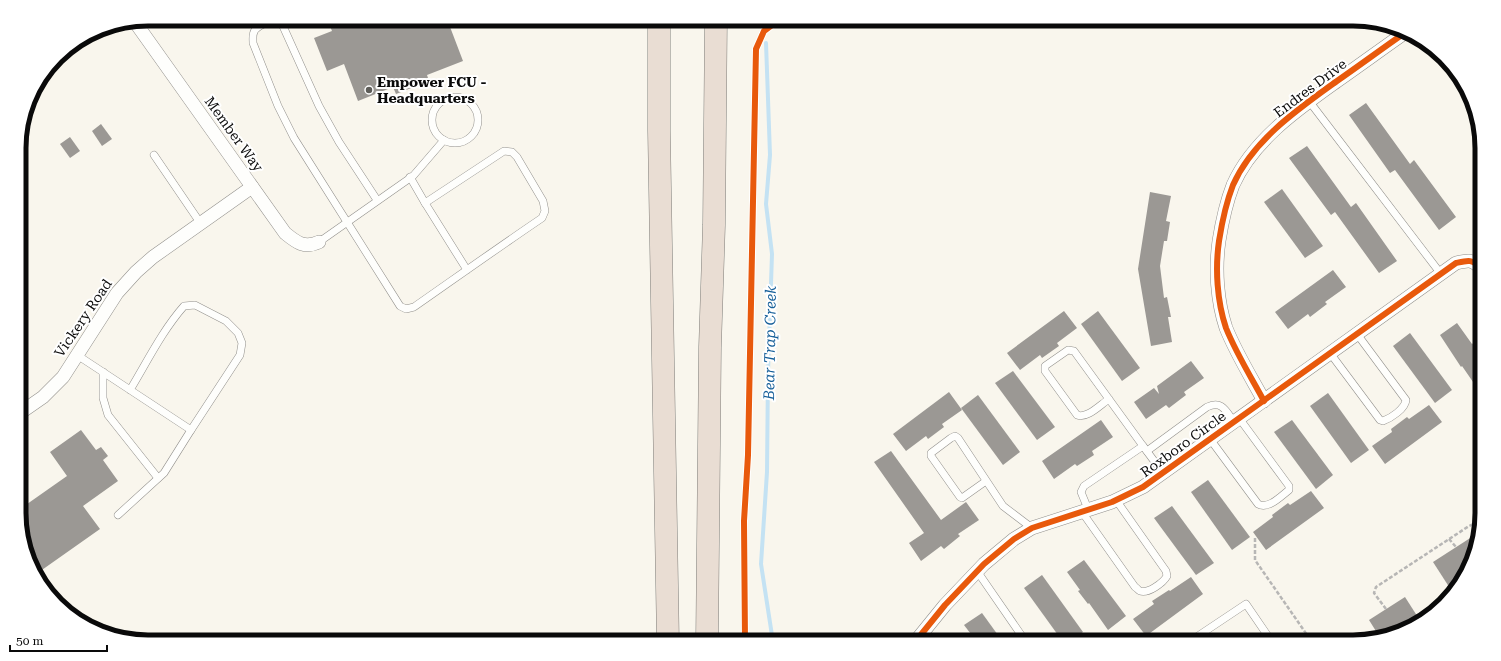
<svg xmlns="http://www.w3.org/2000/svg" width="1501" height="661" font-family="'Roboto Serif',serif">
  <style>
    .industrial { fill: #f0e9eb }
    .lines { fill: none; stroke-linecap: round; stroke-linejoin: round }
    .stream { stroke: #c4e2f3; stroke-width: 4 }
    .building { fill: #9b9894 }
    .service-casing { stroke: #92908c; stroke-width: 8 }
    .minor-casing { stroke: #92908c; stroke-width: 14 }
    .motorway-casing { stroke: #7f7e7a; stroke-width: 23 }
    .path { stroke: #b7b6b5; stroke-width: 2.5; stroke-dasharray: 4 2; stroke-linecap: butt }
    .service { stroke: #fefefc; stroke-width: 7 }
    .minor { stroke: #fefefc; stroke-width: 13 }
    .motorway { stroke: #e9ddd3; stroke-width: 22 }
    .cycleway-casing { stroke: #fff; stroke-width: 8 }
    .cycleway { stroke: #e8590c; stroke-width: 6 }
    .poi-dot { fill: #5e5d59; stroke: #fff; stroke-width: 1.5 }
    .labels { text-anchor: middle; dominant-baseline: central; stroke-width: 4; stroke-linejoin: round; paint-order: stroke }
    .poi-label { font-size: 14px; font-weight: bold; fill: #0a0a0a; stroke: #fff; text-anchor: start }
    .street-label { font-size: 14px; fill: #0a0a0a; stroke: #fff }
    .water-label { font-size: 15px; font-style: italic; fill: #165f99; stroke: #fff }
    .rim { fill: none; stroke: #0a0a0a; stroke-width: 5 }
  </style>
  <rect width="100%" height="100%" fill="#f9f6ed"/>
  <path class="industrial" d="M103 28 53 64 63 51 99 29Z"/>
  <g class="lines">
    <path class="stream" d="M766 43 770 155 766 204 772 254 768 372 767 472 761 564 773 642"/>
  </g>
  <g class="building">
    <path d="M327 19H447L463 61 427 75 429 81 396 94 393 87 358 101 344 64 327 71 314 38 332 31Z"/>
    <path d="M1366 103 1410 164 1414 160 1456 217 1439 230 1395 170 1390 173 1349 115Z"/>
    <path d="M101 124 112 139 102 146 92 131Z"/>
    <path d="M70 137 80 151 70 158 60 144Z"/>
    <path d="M1307 146 1351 207 1356 203 1397 261 1379 273 1335 212 1331 215 1289 158Z"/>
    <path d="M1282 189 1323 246 1305 258 1264 202Z"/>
    <path d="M1150 192 1171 196 1166 221 1170 222 1167 241H1164L1160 266 1164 298 1167 297 1171 317H1168L1172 342 1151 346 1138 269Z"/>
    <path d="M1333 270 1346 287 1325 302 1327 304 1310 317 1308 314 1288 329 1275 312Z"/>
    <path d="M1064 311 1077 328 1057 343 1059 346 1042 358 1040 355 1020 370 1007 353Z"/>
    <path d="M1098 311 1140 368 1122 381 1081 324Z"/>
    <path d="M1457 323 1472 344 1475 342 1482 352V395L1462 366 1461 367 1440 335Z"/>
    <path d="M1410 333 1452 390 1435 403 1393 346Z"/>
    <path d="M1191 361 1204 378 1184 392 1186 395 1169 408 1166 405 1146 419 1134 402 1154 388 1159 394 1157 386Z"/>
    <path d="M1013 371 1055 427 1037 440 995 383Z"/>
    <path d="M949 392 962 410 942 424 944 427 928 439 926 436 906 451 893 434Z"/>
    <path d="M1328 393 1369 450 1351 463 1310 406Z"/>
    <path d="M978 395 1020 452 1003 465 961 408Z"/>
    <path d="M1429 405 1442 422 1385 464 1372 446 1392 432 1391 429 1407 417 1409 419Z"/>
    <path d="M1101 420 1113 437 1092 451 1094 455 1077 466 1075 464 1054 479 1042 461Z"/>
    <path d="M1292 420 1333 475 1316 489 1274 432Z"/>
    <path d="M81 430 96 450 101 447 108 456 103 460 118 481 83 506 100 529 39 572 35 565 20 530V509L67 476 50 452Z"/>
    <path d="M891 451 941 520 966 502 979 520 958 534 960 536 944 549 941 546 921 561 909 543 924 533 874 462Z"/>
    <path d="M1208 480 1250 537 1232 550 1191 492Z"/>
    <path d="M1311 491 1324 508 1266 550 1253 532 1273 517 1272 515 1288 503 1290 505Z"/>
    <path d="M1172 506 1214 563 1196 575 1154 518Z"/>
    <path d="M1478 533 1472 562 1453 593 1433 562Z"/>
    <path d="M1084 560 1126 616 1108 630 1089 603 1088 604 1078 591 1080 590 1067 572Z"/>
    <path d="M1042 575 1083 632 1070 642H1063L1024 588Z"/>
    <path d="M1191 577 1203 594 1146 636 1133 619 1154 604 1152 601 1169 590 1170 591Z"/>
    <path d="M1405 597 1421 622 1379 636 1369 620Z"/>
    <path d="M982 613 1003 642H977L964 625Z"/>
  </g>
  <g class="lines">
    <g class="service-casing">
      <g id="service">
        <circle cx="455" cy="120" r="23"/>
        <path d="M1309 101 1441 274"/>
        <path d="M154 155 201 224"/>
        <path d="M410 177 425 203"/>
        <path d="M377 200 339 142 319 106 282 24C275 19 261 23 255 30 252 34 253 39 253 43L278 106 294 138 400 306 406 309 414 307C457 277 499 247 542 218L545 211 543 201 517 157 512 152 504 151 425 203 467 270"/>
        <path d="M319 242 413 176 444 140"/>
        <path d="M1330 353 1380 420 1383 421C1391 418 1405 409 1406 400L1357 334"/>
        <path d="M77 355 191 430 240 355 242 343 238 333 226 321 195 305 184 306C162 331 147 362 130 390"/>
        <path d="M103 372V398L108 415 158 478"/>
        <path d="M1109 399C1100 405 1087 419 1077 415L1045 371V366L1068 350 1074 351 1143 446"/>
        <path d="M1210 439 1258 504C1268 510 1281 496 1289 490V486L1239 418"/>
        <path d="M1147 451 1207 407C1222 400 1226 411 1234 422"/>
        <path d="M986 481 962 498 960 497 931 456V453L951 438 955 436 958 438 1003 506 1032 528"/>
        <path d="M1088 509 1081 492 1084 486 1143 446 1163 473"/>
        <path d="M1082 512 1135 587C1137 588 1138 590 1140 591 1148 594 1163 583 1167 576L1166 571 1116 500"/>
        <path d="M118 515 164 473 191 430"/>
        <path d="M977 571 1026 642"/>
        <path d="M1189 642 1246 604 1272 642"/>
      </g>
    </g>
    <g class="minor-casing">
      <g id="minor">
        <path d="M135 22 285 233C296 242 304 249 319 242"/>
        <path d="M1264 401C1251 377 1236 353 1226 328 1217 301 1215 269 1219 241 1222 222 1226 203 1233 185 1253 140 1298 109 1337 81 1360 65 1383 48 1406 32"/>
        <path d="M20 413 43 397 63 377 117 293 136 272 153 257 252 187"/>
        <path d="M915 642 945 605 984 564 1014 539 1032 528 1112 502 1143 487 1456 263C1469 260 1471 259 1481 268"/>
      </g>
    </g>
    <g class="motorway-casing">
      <g id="motorway">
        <path d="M659 19V131L668 642"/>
        <path d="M707 642 710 347 714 225 716 19"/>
      </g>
    </g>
    <g class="path">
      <path d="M1255 538V560L1312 642"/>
      <path d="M1449 539 1456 547"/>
      <path d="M1386 609 1374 593 1376 587 1469 526 1480 521"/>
    </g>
    <use href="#service" class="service"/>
    <use href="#minor" class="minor"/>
    <use href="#motorway" class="motorway"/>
    <g class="cycleway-casing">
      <g id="cycleway">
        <path d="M1264 401C1251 377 1236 353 1226 328 1217 301 1215 269 1219 241 1222 222 1226 203 1233 185 1253 140 1298 109 1337 81 1360 65 1383 48 1406 32"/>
        <path d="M745 642 744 521 748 455 756 49 764 31 780 19"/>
        <path d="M915 642 945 605 984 564 1014 539 1032 528 1112 502 1143 487 1456 263C1469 260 1471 259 1481 268"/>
      </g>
    </g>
    <use href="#cycleway" class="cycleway"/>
  </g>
  <circle class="poi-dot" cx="369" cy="90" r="4"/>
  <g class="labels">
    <g class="poi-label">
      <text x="377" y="82">Empower FCU -<tspan x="377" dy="16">Headquarters</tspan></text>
    </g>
    <g class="street-label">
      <text transform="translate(1310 88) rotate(-37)">Endres Drive</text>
      <text transform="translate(234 134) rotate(54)">Member Way</text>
      <text transform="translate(83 318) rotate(-56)">Vickery Road</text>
      <text transform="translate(1183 444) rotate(-36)">Roxboro Circle</text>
    </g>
    <g class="water-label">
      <text transform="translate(770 343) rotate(-89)">Bear Trap Creek</text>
    </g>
  </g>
  <path d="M0 0H1501V661H0ZM148 26H1353A122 122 0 0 1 1475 148V513A122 122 0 0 1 1353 635H148A122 122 0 0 1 26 513V148A122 122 0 0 1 148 26Z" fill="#fff" fill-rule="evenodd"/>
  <path class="rim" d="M148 26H1353A122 122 0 0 1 1475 148V513A122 122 0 0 1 1353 635H148A122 122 0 0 1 26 513V148A122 122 0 0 1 148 26Z"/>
  <path d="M10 645v6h97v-6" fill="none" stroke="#0a0a0a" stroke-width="2"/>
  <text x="16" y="645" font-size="12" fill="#0a0a0a" stroke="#ffffff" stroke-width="3" paint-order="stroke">50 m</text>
</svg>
